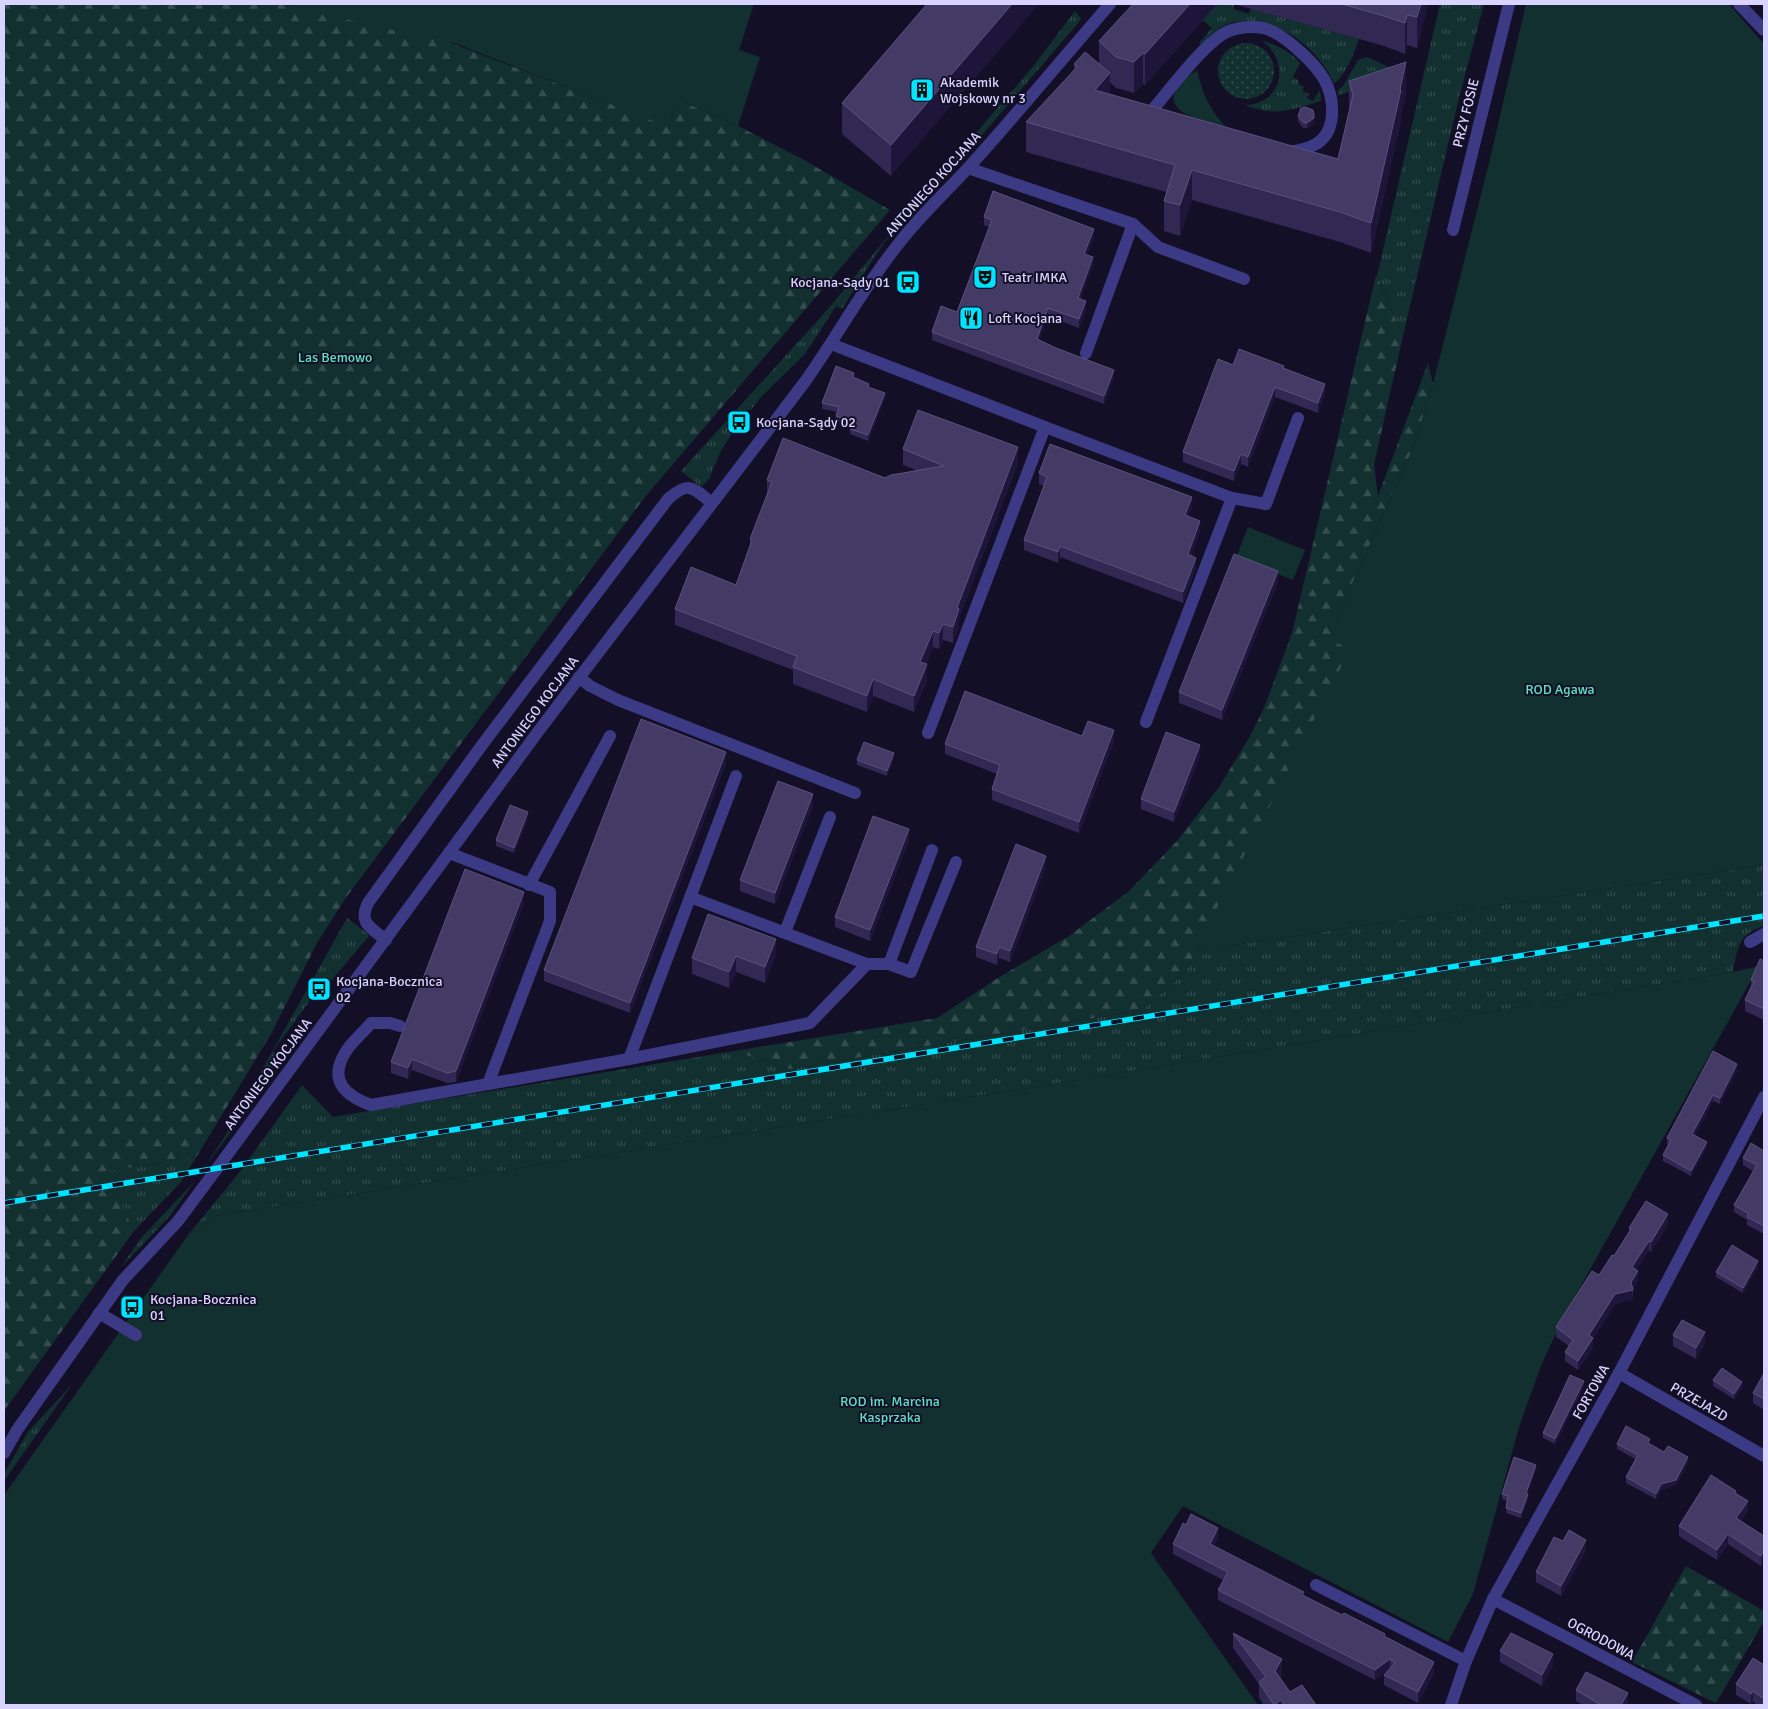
<svg xmlns="http://www.w3.org/2000/svg" width="1768" height="1709" font-family="Signika,sans-serif">
  <style>
    .grass { fill: url(#grass-tufts) }
    .forest { fill: url(#forest-firs) }
    .park { fill: url(#park-dots) }
    .garden { fill: #12302f }
    .lines { fill: none; stroke-linecap: round; stroke-linejoin: round }
    .minor { stroke: #3d3a85; stroke-width: 12 }
    .rail-casing { stroke: #00e5ff; stroke-width: 5.5 }
    .rail { stroke: #130f26; stroke-width: 4; stroke-dasharray: 11; stroke-linecap: butt }
    .wall { fill: #312854 }
    .shaded-wall { fill: #1d163a }
    .building { fill: #433a66; stroke: #5a527e }
    .labels { text-anchor: middle; dominant-baseline: central; stroke-width: 4; stroke-linejoin: round; paint-order: stroke }
    .poi-label { font-size: 14px; fill: #d9d4ff; stroke: #130f26; text-anchor: start }
    .street-label { font-size: 14px; fill: #d9d4ff; stroke: #130f26 }
    .park-label { font-size: 14px; fill: #5fe0c0; stroke: #130f26 }
  </style>
  <defs>
    <pattern id="grass-tufts" width="24" height="20" patternUnits="userSpaceOnUse" patternTransform="scale(1.25)"><rect width="24" height="20" fill="#12302f"/><path d="M3 7l-1-3M5 7V3M7 7l1-3M15 17l-1-3M17 17v-4M19 17l1-3" fill="none" stroke="#344d4e"/></pattern>
    <pattern id="forest-firs" width="22" height="20" patternUnits="userSpaceOnUse" patternTransform="scale(1.25)"><rect width="22" height="20" fill="#12302f"/><path d="M5 1l3.5 6h-7zM16 11l3.5 6h-7z" fill="#344d4e"/></pattern>
    <pattern id="park-dots" width="8" height="8" patternUnits="userSpaceOnUse" patternTransform="scale(1.25)"><rect width="8" height="8" fill="#12302f"/><path d="M2 2h.1M6 6h.1" fill="none" stroke="#344d4e" stroke-width="1.8" stroke-linecap="round"/></pattern>
  </defs>
  <rect width="100%" height="100%" fill="#130f26"/>
  <g class="grass">
    <path d="M1217 4H1234L1233 9 1249 14 1251 8 1359 39C1354 54 1346 74 1334 84 1319 47 1270 10 1228 24 1218 28 1208 37 1201 45L1199 43 1212 28 1202 20Z"/>
    <path d="M1440 4H1484L1459 98 1403 336 1377 276Z"/>
    <path d="M1075 11 1081 18 1079 22 958 163 917 202 1035 64Z"/>
    <path d="M1261 40C1275 45 1290 51 1300 63L1293 77 1299 81 1298 84 1304 87 1302 91 1309 94 1307 98 1313 101 1320 90 1321 101C1289 110 1278 117 1245 105 1283 104 1291 61 1261 40Z"/>
    <path d="M1367 57 1391 68 1408 72 1339 95 1337 91 1343 86 1358 60Z"/>
    <path d="M894 229 875 256 842 309 836 306 805 354 761 397 751 410H742L729 426 731 435 721 451 709 479 701 487 681 471 828 309Z"/>
    <path d="M1764 865V926C1739 933 1737 949 1733 972L1047 1085 215 1216 188 1235 239 1173 302 1085 333 1117 734 1051 790 1069 1142 1010 1185 972 1195 951Z"/>
    <path d="M347 918 367 933 369 936 336 975 331 980H321L309 994V1002L273 1051 278 1055 260 1094 206 1165 225 1136Z"/>
    <path d="M197 1156 180 1183 134 1231 116 1192 102 1172Z"/>
    <path d="M195 1181 170 1216 121 1267 141 1238Z"/>
    <path d="M73 1383 4 1481V1474L28 1432Z"/>
  </g>
  <g class="forest">
    <path d="M4 4H375L451 43 669 126 677 99 742 128 806 161 890 210 645 497 345 899 317 943 271 1034 197 1156 103 1172 116 1192 134 1231 4 1411Z"/>
    <path d="M1376 275 1377 276 1403 336 1374 464 1378 496 1428 363 1433 384 1414 446 1336 620 1351 650 1185 972 1142 1010 790 1069 734 1051 937 1018 1001 976 1069 936 1128 892 1177 841 1219 787 1249 738 1264 708 1292 633Z"/>
    <path d="M1686 1566 1764 1611V1621L1716 1703 1632 1662Z"/>
  </g>
  <circle class="park" cx="1246" cy="71" r="28"/>
  <g class="garden">
    <path d="M277 4H754L739 50 760 57 738 126 677 99 669 127 457 44Z"/>
    <path d="M1526 4H1729L1764 44V865L1195 951 1350 650 1334 641 1336 620 1414 446 1433 384 1489 163Z"/>
    <path d="M1197 70C1202 92 1209 109 1225 126 1205 121 1155 113 1181 83 1185 78 1192 74 1197 70Z"/>
    <path d="M1248 527 1305 550 1293 580 1236 558Z"/>
    <path d="M1759 966 1562 1320 1541 1366 1520 1424 1473 1594 1448 1642 1183 1506 1151 1553 1258 1705H4V1495L188 1235 215 1216 1047 1085 1733 972Z"/>
  </g>
  <g class="lines">
    <g class="minor">
      <path d="M1739 4 1764 30"/>
      <path d="M1150 113C1167 93 1207 39 1229 31 1240 27 1252 26 1263 28 1282 32 1314 62 1324 79 1335 99 1338 135 1312 146 1304 149 1296 152 1287 151"/>
      <path d="M968 168 1133 224 1158 247 1244 279"/>
      <path d="M1453 230 1509 4"/>
      <path d="M831 344 1045 427 1232 498 1266 504 1298 418"/>
      <path d="M1086 353 1133 224"/>
      <path d="M579 677 590 686 618 700 855 793"/>
      <path d="M1146 722 1232 498"/>
      <path d="M928 733 1045 427"/>
      <path d="M449 853 550 892V921L488 1084"/>
      <path d="M529 885 610 736"/>
      <path d="M690 897 867 964H889L932 850"/>
      <path d="M785 932 830 817"/>
      <path d="M386 940C371 928 358 923 368 903L482 745 668 499C689 480 693 488 712 503"/>
      <path d="M1750 942 1764 934"/>
      <path d="M889 964 911 972 956 862"/>
      <path d="M400 1026 390 1023H371C363 1033 351 1042 345 1053 328 1081 346 1096 371 1105L629 1059 810 1023 867 964"/>
      <path d="M629 1059 736 776"/>
      <path d="M99 1313 136 1335"/>
      <path d="M1619 1373 1764 1456"/>
      <path d="M4 1453 17 1430 123 1280 178 1221 216 1170 540 729 804 383C837 337 864 286 900 242 921 215 946 192 969 167 1017 114 1063 58 1110 4"/>
      <path d="M1316 1585 1466 1661"/>
      <path d="M1493 1599 1696 1705"/>
      <path d="M1451 1705 1466 1661 1493 1599 1619 1373 1764 1097"/>
    </g>
    <g class="rail-casing">
      <path id="rail" d="M4 1203 1764 916"/>
    </g>
    <use href="#rail" class="rail"/>
  </g>
  <g class="wall">
    <path d="M927 4 891 176 842 134V103Z"/>
    <path d="M1217 4 1145 85 1143 84 1134 93 1116 88 1110 82V94L1338 159 1349 112V81L1406 93 1401 113V120L1371 253 1340 242 1192 200 1180 236 1164 231V201L1166 192 1026 152V122L1074 70V64L1099 63V41Z"/>
    <path d="M1234 4H1428L1417 48 1407 45 1405 54 1384 46Z"/>
    <path d="M1298 116 1314 120V124L1307 128H1303L1298 121Z"/>
    <path d="M984 217 1094 237 1087 255 1093 266 1080 299 1086 310 1079 328 1048 316 1039 340 1114 378 1104 404 932 340V332L957 312 989 227 984 225Z"/>
    <path d="M1233 365 1284 369 1325 394 1318 413 1275 397 1248 467 1241 464 1234 481 1183 462V452Z"/>
    <path d="M854 378 885 398 868 441 850 434V429L851 426 836 421V416L837 412 822 409V403Z"/>
    <path d="M903 449 1018 463 959 618V625L953 643 943 640 939 649 933 647 926 664 927 680 914 712 873 696 867 712 793 684V670L675 625V609L736 585 750 546V539L767 496V480L885 478 916 470 903 465Z"/>
    <path d="M1039 473 1192 508 1188 516 1200 531 1191 556 1196 568 1183 603 1060 557 1058 563 1024 550V540L1044 486 1039 484Z"/>
    <path d="M1278 582 1222 720 1179 703V692Z"/>
    <path d="M1082 736 1114 741 1079 833 992 800V789L997 774 945 754V744Z"/>
    <path d="M1200 756 1174 822 1141 809V799Z"/>
    <path d="M894 758 887 776 857 765V760Z"/>
    <path d="M726 763 630 1013 544 981V970Z"/>
    <path d="M813 805 775 904 740 891V880Z"/>
    <path d="M528 818 514 853 496 846V840Z"/>
    <path d="M909 840 870 941 835 927V917Z"/>
    <path d="M1046 866 1010 962 999 958 997 965 976 957V947Z"/>
    <path d="M524 903 456 1082 447 1083 412 1070 408 1079 391 1073V1062Z"/>
    <path d="M776 955 765 983 736 972 729 988 692 974V958Z"/>
    <path d="M1764 961V1020L1745 1011V1000L1751 988V980Z"/>
    <path d="M1737 1070 1720 1104 1713 1101 1695 1135 1707 1147 1691 1176 1663 1161V1155L1668 1144H1667V1138Z"/>
    <path d="M1764 1151V1234L1747 1225V1220L1734 1212V1205L1753 1171 1743 1165V1158Z"/>
    <path d="M1668 1224 1651 1252 1649 1250 1636 1270 1638 1280 1633 1289V1299L1615 1304 1593 1339V1348L1578 1370 1565 1361V1352L1569 1346 1556 1337V1327L1599 1275 1614 1256 1629 1233V1228Z"/>
    <path d="M1758 1266 1743 1293 1716 1277V1272Z"/>
    <path d="M1673 1335 1705 1343 1696 1359 1673 1346Z"/>
    <path d="M1764 1374V1410L1753 1403V1393Z"/>
    <path d="M1713 1380 1742 1387 1734 1399 1713 1386Z"/>
    <path d="M1584 1387 1555 1444 1543 1438V1433Z"/>
    <path d="M1617 1444H1650L1664 1452 1688 1463 1676 1485 1661 1490 1656 1499 1626 1483V1477L1635 1459 1617 1449Z"/>
    <path d="M1536 1470 1527 1493 1528 1499 1521 1518 1506 1513 1507 1501 1502 1499V1494Z"/>
    <path d="M1736 1494 1748 1511 1741 1521 1764 1536V1560L1761 1566 1728 1544 1717 1560 1679 1536V1526Z"/>
    <path d="M1186 1525 1218 1539 1214 1546 1304 1595 1385 1637 1434 1673 1418 1703 1384 1685V1675L1387 1671 1375 1680 1218 1600V1590L1223 1580 1173 1554V1544Z"/>
    <path d="M1586 1550 1561 1596 1536 1582V1572Z"/>
    <path d="M1233 1633 1282 1675 1280 1678 1290 1692 1316 1705H1264L1259 1698V1684L1233 1648Z"/>
    <path d="M1500 1651 1553 1665 1542 1686 1500 1662Z"/>
    <path d="M1764 1665V1705H1758L1753 1702 1751 1704 1736 1695V1684Z"/>
    <path d="M1576 1690 1628 1704 1627 1705H1583L1576 1701Z"/>
  </g>
  <g class="shaded-wall">
    <path d="M1012 4H1039L891 176V145Z"/>
    <path d="M1190 4H1217L1145 85V54Z"/>
    <path d="M1421 4H1428L1417 48V17Z"/>
    <path d="M1407 15V45L1405 54V23Z"/>
    <path d="M1143 53V84L1134 93V62Z"/>
    <path d="M1406 62V93L1401 113V120L1371 253V223Z"/>
    <path d="M1110 73V103L1095 90Z"/>
    <path d="M1314 114V124L1307 128V123Z"/>
    <path d="M1192 170V200L1180 236V205Z"/>
    <path d="M1094 229V237L1084 262V254Z"/>
    <path d="M1093 257V266L1078 306V298Z"/>
    <path d="M1086 301V310L1079 328V319Z"/>
    <path d="M1048 308V316L1037 347V339Z"/>
    <path d="M1114 370V378L1104 404V396Z"/>
    <path d="M1325 384V394L1318 413V403Z"/>
    <path d="M1275 387V397L1248 467V457Z"/>
    <path d="M885 393V398L868 441V435Z"/>
    <path d="M1018 447V463L959 618V625L953 643V627L957 608Z"/>
    <path d="M1241 454V464L1234 481V471Z"/>
    <path d="M1192 497V508L1185 526V515Z"/>
    <path d="M1200 521V531L1188 565V554Z"/>
    <path d="M1060 546V557L1058 563V552Z"/>
    <path d="M1196 558V568L1183 603V592Z"/>
    <path d="M1278 571V582L1222 720V710Z"/>
    <path d="M943 624V640L939 649V633Z"/>
    <path d="M933 631V647L920 678V662Z"/>
    <path d="M927 664V680L914 712V696Z"/>
    <path d="M873 679V696L867 712V696Z"/>
    <path d="M1114 730V741L1079 833V822Z"/>
    <path d="M1200 745V756L1174 822V812Z"/>
    <path d="M726 752V763L630 1013V1003Z"/>
    <path d="M894 753V758L887 776V771Z"/>
    <path d="M813 794V805L775 904V893Z"/>
    <path d="M528 812V818L514 853V848Z"/>
    <path d="M909 829V840L870 941V930Z"/>
    <path d="M1046 856V866L1010 962V951Z"/>
    <path d="M524 892V903L456 1082V1071Z"/>
    <path d="M776 939V955L765 983V967Z"/>
    <path d="M999 947V958L997 965V954Z"/>
    <path d="M736 956V972L729 988V972Z"/>
    <path d="M412 1059V1070L408 1079V1068Z"/>
    <path d="M1737 1064V1070L1720 1104V1098Z"/>
    <path d="M1713 1095V1101L1692 1140V1134Z"/>
    <path d="M1707 1142V1147L1691 1176V1171Z"/>
    <path d="M1668 1214V1224L1651 1252V1242Z"/>
    <path d="M1649 1241V1250L1632 1277V1267Z"/>
    <path d="M1758 1261V1266L1743 1293V1288Z"/>
    <path d="M1638 1271V1280L1632 1290 1633 1299 1615 1304 1593 1339V1348L1578 1370V1361L1589 1335 1615 1294 1631 1282Z"/>
    <path d="M1705 1332V1343L1696 1359V1348Z"/>
    <path d="M1584 1381V1387L1555 1444V1439Z"/>
    <path d="M1742 1382V1387L1734 1399V1394Z"/>
    <path d="M1688 1457V1463L1676 1485 1661 1490 1656 1499V1494L1661 1484Z"/>
    <path d="M1536 1465V1470L1526 1498V1493Z"/>
    <path d="M1528 1494V1499L1521 1518V1513Z"/>
    <path d="M1748 1501V1511L1736 1528V1518Z"/>
    <path d="M1218 1528V1539L1210 1555V1544Z"/>
    <path d="M1728 1534V1544L1717 1560V1550Z"/>
    <path d="M1586 1540V1550L1561 1596V1586Z"/>
    <path d="M1764 1550V1560L1761 1566V1556Z"/>
    <path d="M1553 1654V1665L1542 1686V1675Z"/>
    <path d="M1282 1659V1675L1275 1687V1671Z"/>
    <path d="M1390 1659V1669L1375 1680V1670Z"/>
    <path d="M1434 1662V1673L1418 1703V1692Z"/>
    <path d="M1753 1691V1702L1751 1704V1694Z"/>
    <path d="M1628 1693V1704L1627 1705H1621Z"/>
    <path d="M1281 1700V1705H1274Z"/>
  </g>
  <g class="building">
    <path d="M927 4H1012L891 145 842 103Z"/>
    <path d="M1133 4H1190L1145 54 1143 53 1134 62 1116 57 1099 41Z"/>
    <path d="M1342 4H1421L1417 17 1407 15 1405 23 1384 16Z"/>
    <path d="M1085 52 1110 73 1095 90 1338 159 1353 95 1349 81 1406 62 1400 89 1401 90 1371 223 1340 212 1192 170 1180 205 1164 201 1175 165 1026 122 1077 67 1074 64Z"/>
    <path d="M1305 107 1313 110 1314 114V118L1307 123 1303 122 1298 116 1301 108Z"/>
    <path d="M993 191 1094 229 1084 254 1093 257 1078 298 1086 301 1079 319 1048 308 1037 339 1056 348 1114 370 1104 396 932 332 941 306 957 312 992 220 984 217Z"/>
    <path d="M1239 349 1284 366 1283 368 1325 384 1318 403 1275 387 1248 457 1241 454 1234 471 1183 452 1218 359 1233 365Z"/>
    <path d="M836 366 854 373 853 377 869 384 868 387 885 393 868 435 850 429 852 421 836 416 839 407 822 403Z"/>
    <path d="M918 410 1018 447 957 608 959 609 953 627 943 624 939 633 933 631 920 662 927 664 914 696 873 679 867 696 793 667 797 656 675 609 691 567 736 585 752 540 750 539 772 482 767 480 783 438 885 478 891 475 944 466 903 449Z"/>
    <path d="M1050 444 1192 497 1185 515 1200 521 1188 554 1196 558 1183 592 1060 546 1058 552 1024 540 1047 477 1039 473Z"/>
    <path d="M1234 554 1278 571 1222 710 1179 692Z"/>
    <path d="M965 691 1082 736 1088 721 1114 730 1079 822 992 789 1000 765 945 744Z"/>
    <path d="M641 719 726 752 630 1003 544 970Z"/>
    <path d="M1166 732 1200 745 1174 812 1141 799Z"/>
    <path d="M864 742 894 753 887 771 857 760Z"/>
    <path d="M778 781 813 794 775 893 740 880Z"/>
    <path d="M510 805 528 812 514 848 496 840Z"/>
    <path d="M873 816 909 829 870 930 835 917Z"/>
    <path d="M1016 844 1046 856 1010 951 999 947 997 954 976 947Z"/>
    <path d="M465 869 524 892 456 1071 447 1073 412 1059 408 1068 391 1062Z"/>
    <path d="M708 914 776 939 765 967 736 956 729 972 692 958Z"/>
    <path d="M1760 959 1764 961V1009L1745 1000 1754 981 1751 980Z"/>
    <path d="M1713 1051 1737 1064 1720 1098 1713 1095 1692 1134 1707 1142 1691 1171 1663 1155 1671 1140 1667 1138Z"/>
    <path d="M1751 1143 1764 1151V1226L1747 1217 1749 1214 1734 1205 1757 1165 1743 1158Z"/>
    <path d="M1646 1201 1668 1214 1651 1242 1649 1241 1632 1267 1638 1271 1631 1282 1633 1290 1615 1294 1589 1335 1593 1338 1578 1361 1565 1352 1573 1340 1556 1327 1592 1271 1599 1275 1612 1255 1614 1256 1631 1229 1629 1228Z"/>
    <path d="M1732 1245 1758 1261 1743 1288 1716 1272Z"/>
    <path d="M1682 1320 1705 1332 1696 1348 1673 1335Z"/>
    <path d="M1722 1368 1742 1382 1734 1394 1713 1380Z"/>
    <path d="M1764 1373V1399L1753 1393Z"/>
    <path d="M1570 1375 1584 1381 1555 1439 1543 1433Z"/>
    <path d="M1626 1426 1650 1439 1648 1443 1664 1452 1668 1446 1688 1457 1676 1480 1661 1484 1656 1494 1626 1477 1638 1455 1617 1444Z"/>
    <path d="M1514 1457 1536 1465 1526 1493 1528 1494 1521 1513 1506 1508 1508 1496 1502 1494Z"/>
    <path d="M1711 1475 1736 1491 1735 1493 1748 1501 1736 1518 1764 1536V1550L1761 1556 1728 1534 1717 1550 1679 1526Z"/>
    <path d="M1191 1514 1218 1528 1210 1544 1304 1592 1302 1595 1342 1615 1344 1613 1385 1634 1384 1636 1434 1662 1418 1692 1384 1675 1395 1663 1390 1659 1375 1670 1218 1590 1228 1572 1173 1544 1183 1523 1186 1525Z"/>
    <path d="M1569 1530 1586 1540 1561 1586 1536 1572 1554 1537 1563 1541Z"/>
    <path d="M1233 1633 1282 1659 1275 1671 1290 1692 1302 1685 1316 1705H1285L1281 1700 1274 1705 1259 1682 1266 1677Z"/>
    <path d="M1511 1633 1553 1654 1542 1675 1500 1651Z"/>
    <path d="M1753 1658 1764 1665V1699L1753 1691 1751 1694 1736 1684Z"/>
    <path d="M1586 1672 1628 1693 1621 1705H1601L1576 1690Z"/>
  </g>
  <defs>
    <g id="building-square" transform="scale(1.25)"><rect x="-9" y="-9" width="18" height="18" rx="4" fill="#00e5ff" stroke="#130f26"/><path d="M-4-6H4V6H1V3H-1V6H-4ZM-2.5-4.3h1.7v1.8h-1.7ZM.8-4.3h1.7v1.8H.8ZM-2.5-1h1.7V.8h-1.7ZM.8-1h1.7V.8H.8Z" fill="#111"/></g>
    <g id="theatre-square" transform="scale(1.25)"><rect x="-9" y="-9" width="18" height="18" rx="4" fill="#00e5ff" stroke="#130f26"/><path d="M-5-5.5Q0-4 5-5.5V0Q5 5 0 6Q-5 5-5 0ZM-3.3-2.5H-1v1.5H-3.3ZM1-2.5H3.3v1.5H1ZM-2.8 1Q0 5.5 2.8 1Z" fill="#111"/></g>
    <g id="bus-square" transform="scale(1.25)"><rect x="-9" y="-9" width="18" height="18" rx="4" fill="#00e5ff" stroke="#130f26"/><path d="M-5-6H5V4H4V6H2V4H-2V6H-4V4H-5ZM-3.5-4V0h7V-4ZM-3.5 1.2v1.5H-2V1.2ZM2 1.2v1.5H3.5V1.2Z" fill="#111"/></g>
    <g id="restaurant-square" transform="scale(1.25)"><rect x="-9" y="-9" width="18" height="18" rx="4" fill="#00e5ff" stroke="#130f26"/><path d="M-5-6h1v4h1v-4h1v4h1v-4h1v5L-1.5 .5V6h-2V.5L-5-1ZM5-6V6H3V1.5H1.5Q1.5-4 5-6Z" fill="#111"/></g>
  </defs>
  <g fill-rule="evenodd">
    <use href="#building-square" x="922" y="90"/>
    <use href="#theatre-square" x="985" y="277"/>
    <use href="#bus-square" x="908" y="282"/>
    <use href="#restaurant-square" x="971" y="318"/>
    <use href="#bus-square" x="739" y="422"/>
    <use href="#bus-square" x="319" y="989"/>
    <use href="#bus-square" x="132" y="1307"/>
  </g>
  <g class="labels">
    <g class="poi-label">
      <text x="940" y="82">Akademik<tspan x="940" dy="16">Wojskowy nr 3</tspan></text>
      <text x="1002" y="277">Teatr IMKA</text>
      <text x="890" y="282" text-anchor="end">Kocjana-Sądy 01</text>
      <text x="988" y="318">Loft Kocjana</text>
      <text x="756" y="422">Kocjana-Sądy 02</text>
      <text x="336" y="981">Kocjana-Bocznica<tspan x="336" dy="16">02</tspan></text>
      <text x="150" y="1299">Kocjana-Bocznica<tspan x="150" dy="16">01</tspan></text>
    </g>
    <g class="street-label">
      <text transform="translate(1466 113) rotate(-76)">PRZY FOSIE</text>
      <text transform="translate(933 184) rotate(-48)">ANTONIEGO KOCJANA</text>
      <text transform="translate(535 712) rotate(-53)">ANTONIEGO KOCJANA</text>
      <text transform="translate(268 1074) rotate(-53)">ANTONIEGO KOCJANA</text>
      <text transform="translate(1591 1392) rotate(-61)">FORTOWA</text>
      <text transform="translate(1699 1402) rotate(30)">PRZEJAZD</text>
      <text transform="translate(1601 1639) rotate(28)">OGRODOWA</text>
    </g>
    <g class="park-label">
      <text x="335" y="357">Las Bemowo</text>
      <text x="1560" y="689">ROD Agawa</text>
      <text x="890" y="1401">ROD im. Marcina<tspan x="890" dy="16">Kasprzaka</tspan></text>
    </g>
  </g>
  <rect width="1768" height="1709" fill="none" stroke="#d9d4ff" stroke-width="10"/>
</svg>
